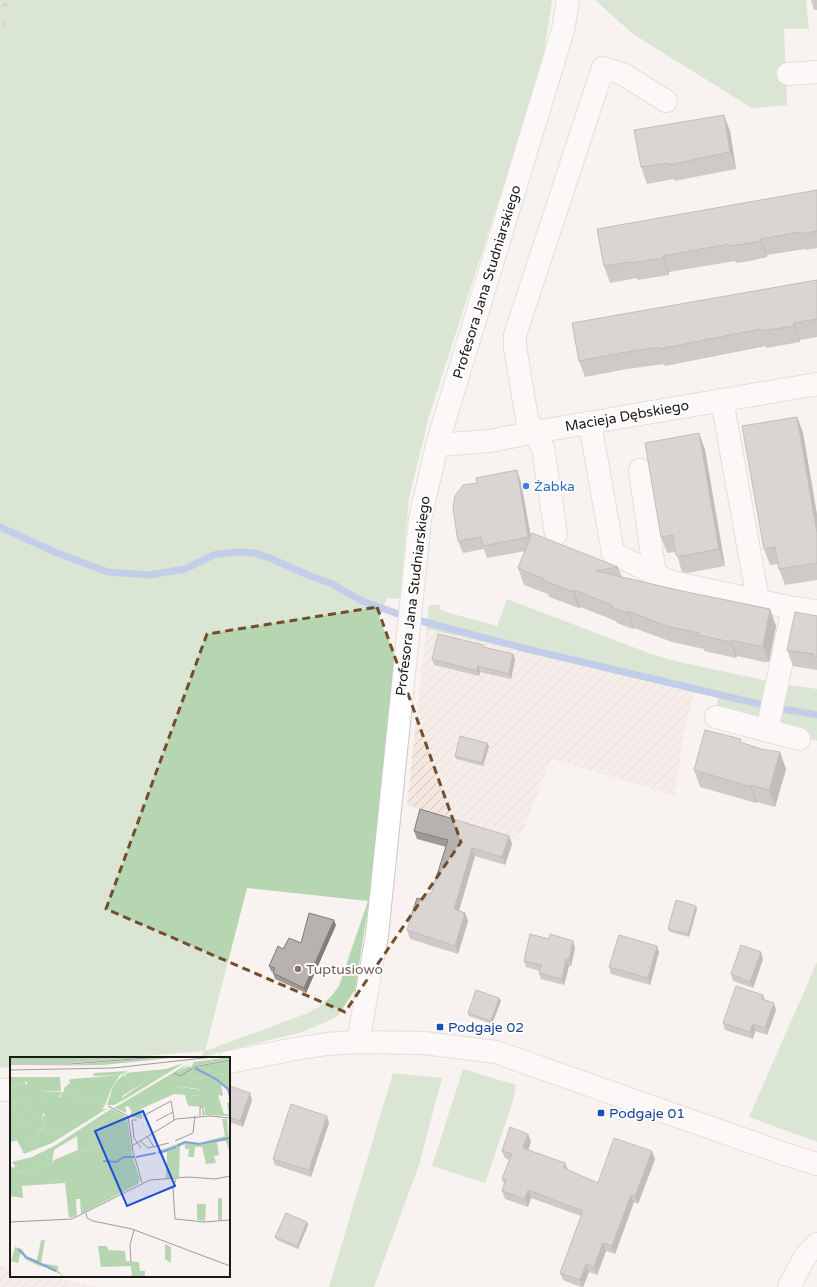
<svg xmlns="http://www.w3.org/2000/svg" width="817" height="1287" font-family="'Varela Round',sans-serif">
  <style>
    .industrial { fill: url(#industrial-furrows) }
    .grass { fill: #b5d6b0; fill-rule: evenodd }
    .forest { fill: url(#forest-firs) }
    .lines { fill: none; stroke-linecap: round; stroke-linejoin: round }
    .stream { stroke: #81a2e1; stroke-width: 7 }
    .minor-casing { stroke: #cbc7c4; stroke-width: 24 }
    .tertiary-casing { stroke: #cbc7c4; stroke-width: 24 }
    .minor { stroke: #fff; stroke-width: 22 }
    .tertiary { stroke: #fff; stroke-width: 22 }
    .wall { fill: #9d9997 }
    .shaded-wall { fill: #807d7b }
    .building { fill: #b7b2b0; stroke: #807d7b }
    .marked { fill: none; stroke: #744d2a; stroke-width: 3; stroke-dasharray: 8 5; stroke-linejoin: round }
    .shop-dot { fill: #3f7fe0; stroke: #fff; stroke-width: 1.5 }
    .education-dot { fill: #8d6e63; stroke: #fff; stroke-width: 1.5 }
    .transit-dot { fill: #1a4fb4; stroke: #fff; stroke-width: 1.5 }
    .labels { text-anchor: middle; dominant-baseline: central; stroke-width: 4; stroke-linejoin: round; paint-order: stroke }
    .street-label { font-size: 14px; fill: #1b1a19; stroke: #fff }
    .shop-label { font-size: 14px; fill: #366cbe; stroke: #fff; text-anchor: start }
    .education-label { font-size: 14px; fill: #785e54; stroke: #fff; text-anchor: start }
    .transit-label { font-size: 14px; fill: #164399; stroke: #fff; text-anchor: start }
    .inset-river { fill: none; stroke: #81a2e1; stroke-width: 2 }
    .inset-road { fill: none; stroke: #a09c9a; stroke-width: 1 }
    .view { fill: #1d4ed8; fill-opacity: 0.15; stroke: #1d4ed8; stroke-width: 2 }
    .inset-edge { fill: none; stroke: #1b1a19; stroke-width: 2 }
  </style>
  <defs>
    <pattern id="industrial-furrows" width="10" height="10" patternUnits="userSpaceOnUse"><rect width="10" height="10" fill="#f3e7e0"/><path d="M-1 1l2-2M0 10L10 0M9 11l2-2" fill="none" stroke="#d0c6c0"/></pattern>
    <pattern id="forest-firs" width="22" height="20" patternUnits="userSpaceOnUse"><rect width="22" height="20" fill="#b5d6b0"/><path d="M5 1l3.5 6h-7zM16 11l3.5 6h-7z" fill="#9bb797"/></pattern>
  </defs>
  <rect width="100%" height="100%" fill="#f8f3f0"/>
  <g class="industrial">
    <path d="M426 629 494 644 694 692 683 739 675 796 551 759 519 841 407 805Z"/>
    <path d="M0 1266 11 1268V1276H48L99 1287H0Z"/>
  </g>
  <g class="grass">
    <path d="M19 0H552L542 67 429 416 409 498 400 599 387 598 379 619 395 653 369 901 355 990 337 1017 302 1032 202 1057 204 1051 121 1058H11V1067L0 1068V38ZM247 888 368 901 339 986C330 999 322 1006 308 1013L205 1051Z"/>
    <path d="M595 0H806L809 29H784L787 105 752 108 633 34Z"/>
    <path d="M507 599 654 655 675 661 768 681 760 722 716 713 718 698 494 644 426 629 429 605H440L439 609 453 614 497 626Z"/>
    <path d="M784 684 817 689V741L775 726Z"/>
    <path d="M817 962V1142L749 1117Z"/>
    <path d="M463 1069 516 1085 512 1104 485 1183 432 1166Z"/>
    <path d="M393 1073 442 1078 419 1165 374 1287H329Z"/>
  </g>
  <path class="forest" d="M0 0H19L0 38Z"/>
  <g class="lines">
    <g class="stream">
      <path d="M0 527 57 553 108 572 149 575 185 569 213 555 237 552 255 553 272 559 310 576 332 584 362 601 398 614"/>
      <path d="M421 621 527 649 759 704"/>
      <path d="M784 709 817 715"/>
    </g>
    <g class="minor-casing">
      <g id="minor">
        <path d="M788 74 817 72"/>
        <path d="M722 400 758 600"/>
        <path d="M590 423 613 553 671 582 793 608 817 611"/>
        <path d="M437 445 490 441 535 432 817 384"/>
        <path d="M640 470 655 575"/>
        <path d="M556 534 543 448 527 419 515 347V335L603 68 623 74 666 101"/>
        <path d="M716 717 799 739"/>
        <path d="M767 731 793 608"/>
        <path d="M358 1042 377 935 420 519 437 445 563 30 568 0"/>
        <path d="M789 1287 806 1255 817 1244"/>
      </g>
    </g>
    <g class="tertiary-casing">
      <g id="tertiary">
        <path d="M229 1062 295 1049 327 1044 358 1042 424 1043 496 1052 785 1154 817 1164"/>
        <path d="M0 1090 11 1089"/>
      </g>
    </g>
    <use href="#minor" class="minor"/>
    <use href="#tertiary" class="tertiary"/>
  </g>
  <g class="wall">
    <path d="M811 0H817V10H814Z"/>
    <path d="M730 131 736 169 674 181V179L647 184 641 167Z"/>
    <path d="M817 190V248L806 250 805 249 767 255V257L750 261 736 263 735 261 669 272V275L637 280V278L610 283 604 266Z"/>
    <path d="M817 280V337L800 340V342L766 348V346L665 366 664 364 627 369 585 377 579 361Z"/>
    <path d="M797 417 803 433 817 515V580L785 585 779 569 778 564 770 565 764 549Z"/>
    <path d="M699 433 705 450 725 566 687 573 682 572 676 552 667 553 661 537Z"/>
    <path d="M521 482 531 537 618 567 622 577 682 591 770 609 776 626 769 662H764L737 656 736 658 704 651V649L672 642 634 628 633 629 617 623 616 621 580 607 579 608 549 597 548 594 524 585 518 568 525 551 487 558 484 549 463 553 458 541Z"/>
    <path d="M817 616V670L793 666 787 650Z"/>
    <path d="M484 647 513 654 515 659 511 679 480 672 479 676 434 665 432 659Z"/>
    <path d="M743 743 786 769 775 807 757 802 756 803 700 787 694 770Z"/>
    <path d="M489 746 483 766 456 759 455 756Z"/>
    <path d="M414 831 509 836 512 844 505 865 475 856 459 911 465 913 468 921 458 954 410 939 407 930 425 900 431 894 446 847 417 839Z"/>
    <path d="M697 909 689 937 670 932 668 929Z"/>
    <path d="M336 925 306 993 275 979 273 973V972L271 971 269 966 283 949 301 943Z"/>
    <path d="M575 948 571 966H569L564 985 541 979 539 973 540 971 526 967 524 961Z"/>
    <path d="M659 952 650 985 611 974 609 967Z"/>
    <path d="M763 959 753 988 733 981 731 974Z"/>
    <path d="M763 995 765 1000 776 1010 767 1035 755 1031 753 1039 725 1030 723 1023Z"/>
    <path d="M499 998 501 1001 492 1024 469 1016 468 1013Z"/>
    <path d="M229 1089 252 1100 243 1127 229 1122Z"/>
    <path d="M329 1123 311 1177 275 1165 273 1159Z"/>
    <path d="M528 1134 531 1142 528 1150 565 1163 568 1170 598 1183 655 1159 638 1204 634 1202 615 1254 606 1251 597 1275 589 1272 583 1287H581L563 1280 560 1273 581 1216 531 1198 528 1207 505 1199 502 1191 504 1184 502 1179 509 1160 505 1158 502 1151Z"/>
    <path d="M307 1222 308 1225 298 1249 277 1240 275 1237Z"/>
  </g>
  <g class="shaded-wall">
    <path d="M724 115 730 131 736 169 730 152Z"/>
    <path d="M761 239 767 255V257L761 241Z"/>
    <path d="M663 256 669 272V275L663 258Z"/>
    <path d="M794 323 800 340V342L794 326Z"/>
    <path d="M797 417 803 433 817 515V533Z"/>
    <path d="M699 433 705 450 725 566 719 549Z"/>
    <path d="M517 470 521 482 533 550 528 537Z"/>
    <path d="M574 590 580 607 579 608 573 592Z"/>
    <path d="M770 609 776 626 769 662 763 646Z"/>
    <path d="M628 611 634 628 633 629 628 613Z"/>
    <path d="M731 640 737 656 736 658 731 642Z"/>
    <path d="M513 654 515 659 511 679 509 674Z"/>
    <path d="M478 666 480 672 479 676 477 671Z"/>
    <path d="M487 743 489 746 483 766 482 763Z"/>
    <path d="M780 752 786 769 775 807 769 790Z"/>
    <path d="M751 785 757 802 756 803 751 787Z"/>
    <path d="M509 836 512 844 505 865 502 857Z"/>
    <path d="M472 848 475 856 457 917 454 909Z"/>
    <path d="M696 906 697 909 689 937 688 934Z"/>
    <path d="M465 913 468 921 458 954 455 946Z"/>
    <path d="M334 920 336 925 306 993 304 988Z"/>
    <path d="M573 941 575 948 571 966 569 960Z"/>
    <path d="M657 946 659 952 650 985 648 978Z"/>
    <path d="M761 952 763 959 753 988 750 982Z"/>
    <path d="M566 959 569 966 564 985 562 979Z"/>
    <path d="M499 998 501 1001 492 1024 491 1021Z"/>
    <path d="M774 1003 776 1010 767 1035 765 1028Z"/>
    <path d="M753 1024 755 1031 753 1039 750 1032Z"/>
    <path d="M250 1093 252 1100 243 1127 240 1121Z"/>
    <path d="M327 1116 329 1123 311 1177 309 1170Z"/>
    <path d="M528 1134 531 1142 526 1156 523 1148Z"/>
    <path d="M652 1151 655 1159 638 1204 635 1196Z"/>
    <path d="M565 1163 568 1171 564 1168Z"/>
    <path d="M528 1190 531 1198 528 1207 525 1199Z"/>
    <path d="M631 1195 634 1202 615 1254 612 1246Z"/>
    <path d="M307 1222 308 1225 298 1249 297 1246Z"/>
    <path d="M603 1243 606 1251 597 1275 594 1267Z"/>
    <path d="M586 1264 589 1272 583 1287 580 1280Z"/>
  </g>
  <g class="building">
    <path d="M724 115 730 152 668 165V163L641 167 634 130Z"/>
    <path d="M817 190V231L800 234V232L761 239V241L744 244 730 246 729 244 663 256V258L631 263V262L604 266 597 229Z"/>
    <path d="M817 280V319L794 323V326L760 331V329L659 349V347L621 353 579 361 572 323Z"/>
    <path d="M797 417 817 533V563L779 569 775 547 764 549 742 426Z"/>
    <path d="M699 433 719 549 681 556 676 555 673 535 661 537 645 443Z"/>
    <path d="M517 470 528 537 483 546 481 537 458 541 453 509 455 496 463 485 477 483 476 478Z"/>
    <path d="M532 533 618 567 596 571 682 591 770 609 763 646H758L731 640V642L698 635 699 633 666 626 628 611V613L611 607 612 605 574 590 573 592 543 580 544 579 518 568Z"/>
    <path d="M795 612 817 616V657L814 656V654L787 650Z"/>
    <path d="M438 634 483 645V647L513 654 509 674 478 666 477 671 432 659Z"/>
    <path d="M705 730 741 739 740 742 761 749 780 752 769 790 751 785V787L694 770Z"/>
    <path d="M460 736 487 743 482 763 455 756Z"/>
    <path d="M420 809 509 836 502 857 472 848 454 909 465 913 455 946 407 930 417 898 425 900 427 893 431 894 448 840 414 831Z"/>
    <path d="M676 900 696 906 688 934 668 929Z"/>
    <path d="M309 913 334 920 304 988 273 973 275 968 269 966 278 946 283 949 289 938 301 943Z"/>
    <path d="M530 934 549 939 550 934 573 941 569 960 566 959 562 979 539 973 542 965 524 961Z"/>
    <path d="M619 935 657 946 648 978 609 967Z"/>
    <path d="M741 945 761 952 750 982 731 974Z"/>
    <path d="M736 986 763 995 762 999 774 1003 765 1028 753 1024 750 1032 723 1023Z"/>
    <path d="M476 990 499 998 491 1021 468 1013Z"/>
    <path d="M230 1086 250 1093 240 1121 229 1117V1089Z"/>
    <path d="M291 1104 327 1116 309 1170 273 1159Z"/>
    <path d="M510 1127 528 1134 523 1148 565 1163 564 1168 598 1183 614 1138 652 1151 635 1196 631 1195 612 1246 603 1243 594 1267 586 1264 580 1280 560 1273 583 1211 528 1190 525 1199 502 1191 506 1180 502 1179 512 1154 502 1151Z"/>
    <path d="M286 1213 307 1222 297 1246 275 1237Z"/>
  </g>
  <path d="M0 0H817V1287H0ZM377 607 461 842 345 1012 106 909 207 634Z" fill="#f8f3f0" fill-opacity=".55" fill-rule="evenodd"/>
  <path class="marked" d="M377 607 461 842 345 1012 106 909 207 634Z"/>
  <circle class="shop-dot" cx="526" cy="486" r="4"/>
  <circle class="education-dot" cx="298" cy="969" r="4"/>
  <g class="transit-dot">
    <rect x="436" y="1023" width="8" height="8" rx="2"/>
    <rect x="597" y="1109" width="8" height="8" rx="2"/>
  </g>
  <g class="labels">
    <g class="street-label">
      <text transform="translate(487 282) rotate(-73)">Profesora Jana Studniarskiego</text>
      <text transform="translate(627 416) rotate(-10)">Macieja Dębskiego</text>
      <text transform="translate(413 596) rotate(-83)">Profesora Jana Studniarskiego</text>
    </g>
    <g class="shop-label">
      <text x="534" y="486">Żabka</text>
    </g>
    <g class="education-label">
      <text x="306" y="969">Tuptusiowo</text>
    </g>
    <g class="transit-label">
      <text x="448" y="1027">Podgaje 02</text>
      <text x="609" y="1113">Podgaje 01</text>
    </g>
  </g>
  <g transform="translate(10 1057)">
    <rect width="220" height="220" fill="#f8f3f0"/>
    <path d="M0 0H146L61 6H0ZM152 0H170L93 8 0 9 60 8ZM220 0V2L181 10 184 5ZM181 5 169 14H178L184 23 211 17 217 19 220 16V41L218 34 211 27 213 39 208 38 214 57H219L217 46 220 45V59L194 58 195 50 178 49 175 38 194 39 189 32 164 29V37L131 52 132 62 119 59 122 55 118 49 115 50 117 56 104 51ZM174 6 114 43 104 48H97L104 27 115 16 156 12ZM118 16H135L144 18 112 41 114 18ZM118 14 110 18 83 19 84 16ZM0 20H50L51 34 29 35 15 24 0 31ZM54 34 74 43 95 48 92 53 98 51 42 86 14 97 7 83 30 78 28 74 36 70 40 74 49 71 36 68 32 63 35 56 26 58 16 55 15 52 8 56 24 59 25 62 18 67 9 65 2 46 12 44 19 38H31L36 42 50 40ZM108 55 117 60 123 101 130 123 128 127 71 157 70 142H66L67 159 59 161 55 126 12 129 13 141 0 139 2 117 42 107 44 103 68 93 83 94 86 72 91 66ZM212 62H217L220 97 216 84 207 85 209 98 204 99 206 106 196 107 192 90H185L184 100H178L179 92H175V87L170 89 169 120 156 121 157 95 148 97V94L175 84 190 86 215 79ZM208 141H212V163H208ZM187 147H196L195 164 187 163ZM31 183H35L31 206 48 209V214L55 220 39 211 29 209 15 202 11 195 8 206 1 204 5 190 12 192 17 200 27 203ZM155 187 161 190V206L155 202ZM88 189H97L98 193 115 194 116 204 129 205 130 214H135V219L141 220H122L121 209 91 210Z" fill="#b5d6b0" fill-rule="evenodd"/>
    <path d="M220 3V16L217 19 211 17 184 23 178 14 168 18 169 14 179 9 182 11ZM118 16H135L145 18 100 47 102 31ZM110 18 102 30 95 48 74 43 54 34V31L60 26 59 23 62 22ZM199 23 205 24 204 38 208 52 197 53 196 48 180 47 178 38 192 41V39L164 37V29L191 33 188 26 196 28ZM15 24V27L22 26 29 35H53L37 52 34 49 36 42 31 38 26 42 19 38 12 44 2 46 9 65 18 67 25 62 24 59 14 61 8 55 15 52 16 55 23 52 26 58 34 52 32 63 36 68 44 67 49 71 40 74 35 70 28 74 30 78 0 85V25L1 31ZM101 52 108 55 91 66 86 72 83 94 68 93 67 79 44 93 42 107 2 117 3 129 0 130V109L4 111 5 109 2 105 22 100 46 88Z" fill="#b5d6b0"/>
    <path class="inset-river" d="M185 11 206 22 218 32 220 39M167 89 175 85 189 87 220 81M149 96 166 90M126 100 146 96M93 104 106 105 114 100H124M8 192 16 200 46 214"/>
    <path class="inset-road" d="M0 7H61L149 0M0 13 103 11 203 0M164 16 171 19 184 10 220 3M98 49 118 59 123 94 132 126M133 59 161 44 163 55M190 59V50H193V58M127 63H122L124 81 131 91M146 64 163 55 164 63M137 79 144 90M130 84 138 91 159 86M165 84 183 76 185 59M122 89 166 62 200 59 220 61M166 122 163 131 165 162 194 165 220 163M76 156 77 161 83 164 122 172 220 209M0 165 62 162 140 123 179 120 205 122 220 119M121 205 120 188 124 173"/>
    <path class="view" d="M133 54 165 129 117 149 85 74Z"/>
    <rect width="220" height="220" class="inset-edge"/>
  </g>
</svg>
